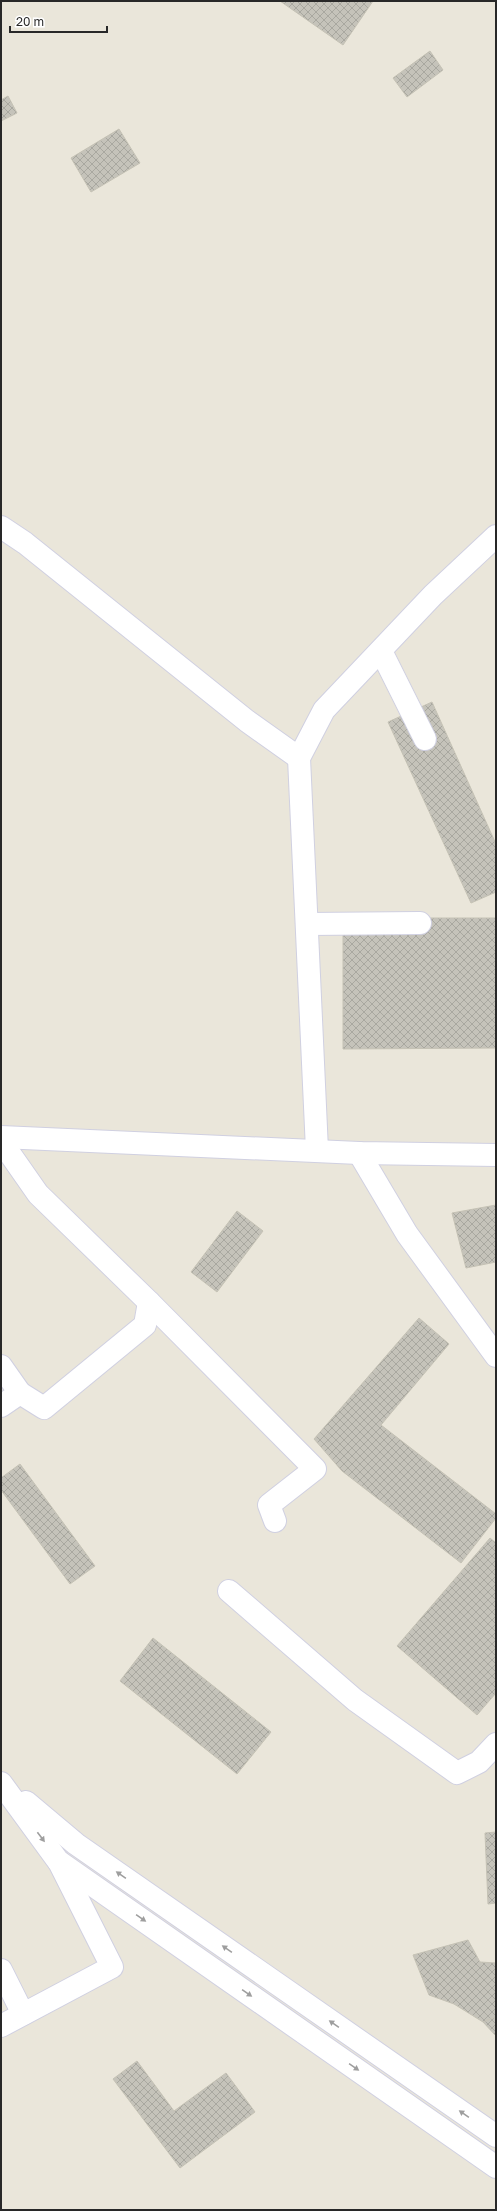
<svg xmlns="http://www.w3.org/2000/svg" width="497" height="2211" font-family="'Golos Text',sans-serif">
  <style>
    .building { fill: url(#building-cross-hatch); stroke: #c5c2b5 }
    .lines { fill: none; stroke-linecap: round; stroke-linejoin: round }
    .minor-casing { stroke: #d0d0e1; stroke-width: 24 }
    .minor { stroke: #fff; stroke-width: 22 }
    .oneway { fill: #9e9e9e }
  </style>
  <defs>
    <pattern id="building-cross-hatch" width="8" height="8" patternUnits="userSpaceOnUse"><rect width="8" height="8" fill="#c5c3ba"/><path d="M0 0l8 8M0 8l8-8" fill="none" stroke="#a9a8a0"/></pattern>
  </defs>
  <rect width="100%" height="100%" fill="#eae6da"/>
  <g class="building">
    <path d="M280 1H373L343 45Z"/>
    <path d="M430 51 443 70 407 97 393 78Z"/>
    <path d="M8 96 17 113 1 121V100Z"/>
    <path d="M119 129 140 163 91 192 71 158Z"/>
    <path d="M432 702 496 844V892L471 903 388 722Z"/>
    <path d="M343 918H496V1048L343 1049Z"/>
    <path d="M496 1205V1262L466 1268 452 1213Z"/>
    <path d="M237 1211 263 1231 217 1292 191 1272Z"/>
    <path d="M419 1318 449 1344 381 1425 496 1514V1518L461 1563 342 1471 314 1439Z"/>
    <path d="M20 1464 95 1566 70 1584 1 1490V1478Z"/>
    <path d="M490 1538 496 1543V1693L477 1715 397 1646Z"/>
    <path d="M153 1638 271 1732 237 1774 120 1681Z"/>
    <path d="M496 1832V1903L488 1904 485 1833Z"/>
    <path d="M468 1940 480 1962 496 1963V2017L483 2022 454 2004 429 1995 413 1955Z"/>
    <path d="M496 2017V2036L483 2022Z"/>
    <path d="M137 2061 174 2111 226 2073 255 2112 180 2168 113 2079Z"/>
  </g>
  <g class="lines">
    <g class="minor-casing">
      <g id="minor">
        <path d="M1 527 25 543 247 721 299 758"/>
        <path d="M381 651 425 739"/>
        <path d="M308 924 420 923"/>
        <path d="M1 1137 359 1153 496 1155"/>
        <path d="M1 1141 38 1194 149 1302 315 1469 269 1505 275 1521"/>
        <path d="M317 1150 299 758 324 710 433 595 496 536"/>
        <path d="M359 1153 407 1234 496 1356"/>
        <path d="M1 1366 20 1393 1 1406"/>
        <path d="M20 1393 44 1408 145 1325 149 1302"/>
        <path d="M229 1591 355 1700 457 1773 479 1762 496 1744"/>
        <path d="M1 1783 58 1861 496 2167"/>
        <path d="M26 1802 76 1844 496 2136"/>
        <path d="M1 1970 23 2014"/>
        <path d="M1 2026 112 1967 59 1862"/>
      </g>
    </g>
    <use href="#minor" class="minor"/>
  </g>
  <defs><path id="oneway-solid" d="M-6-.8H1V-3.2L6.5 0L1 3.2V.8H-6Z"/></defs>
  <g class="oneway">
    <use href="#oneway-solid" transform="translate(41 1837) rotate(53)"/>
    <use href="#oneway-solid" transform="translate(121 1875) rotate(-145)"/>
    <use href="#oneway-solid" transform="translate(141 1918) rotate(35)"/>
    <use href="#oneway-solid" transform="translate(227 1949) rotate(-145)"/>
    <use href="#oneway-solid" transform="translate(247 1993) rotate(35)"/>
    <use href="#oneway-solid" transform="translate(334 2024) rotate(-145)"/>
    <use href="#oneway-solid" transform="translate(354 2067) rotate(35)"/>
    <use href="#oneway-solid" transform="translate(464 2114) rotate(-145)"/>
  </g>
  <rect width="497" height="2211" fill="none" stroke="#282828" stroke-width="4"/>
  <path d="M10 26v6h97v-6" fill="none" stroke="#282828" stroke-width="2"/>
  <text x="16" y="26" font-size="12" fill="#282828" stroke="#ffffff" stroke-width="3" paint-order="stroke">20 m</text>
</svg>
